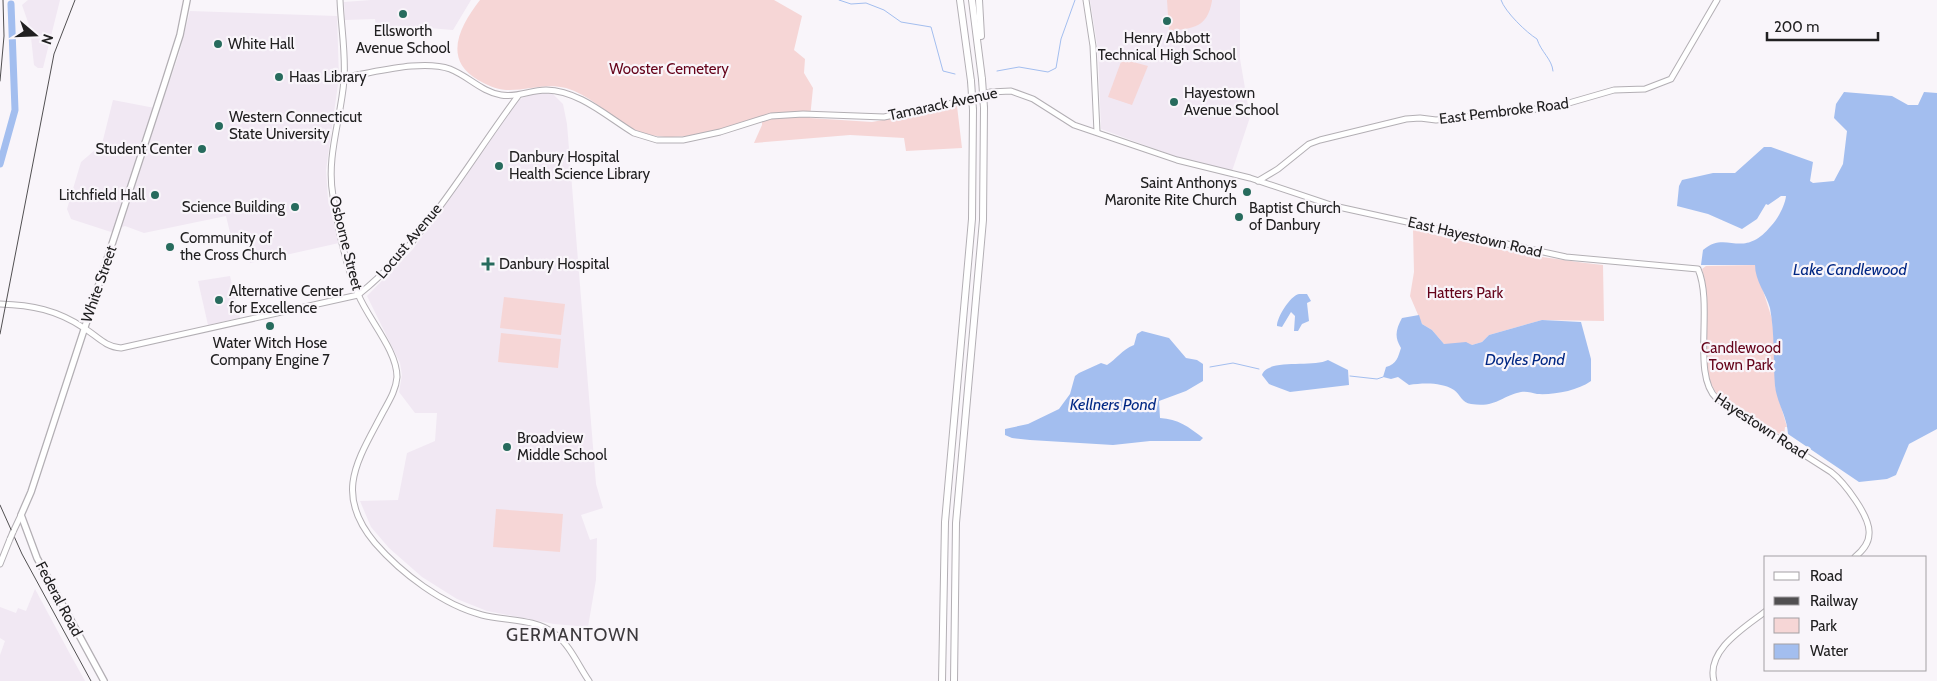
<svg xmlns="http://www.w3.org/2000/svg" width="1937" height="681" font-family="Cabin,sans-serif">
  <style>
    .built { fill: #f1e8f3 }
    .green { fill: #f6d6d6 }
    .water { fill: #a3beef }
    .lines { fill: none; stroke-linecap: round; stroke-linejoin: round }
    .stream { stroke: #a3beef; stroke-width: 1 }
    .river { stroke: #a3beef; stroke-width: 7 }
    .secondary-casing { stroke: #b3afb4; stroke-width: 7 }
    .primary-casing { stroke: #b3afb4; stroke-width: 8 }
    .highway-casing { stroke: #b3afb4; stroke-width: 8 }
    .secondary { stroke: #fff; stroke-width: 5 }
    .primary { stroke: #fff; stroke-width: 5.5 }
    .highway { stroke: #fff; stroke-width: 6 }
    .rail { stroke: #514f51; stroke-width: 1 }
    .secondary-bridge-casing { stroke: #b3afb4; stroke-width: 7; stroke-linecap: butt }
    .highway-bridge-casing { stroke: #b3afb4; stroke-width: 8; stroke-linecap: butt }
    .secondary-bridge { stroke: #fff; stroke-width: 5 }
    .highway-bridge { stroke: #fff; stroke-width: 6 }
    .poi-dot { fill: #276b5d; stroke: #f9f5fa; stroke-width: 2 }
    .labels { text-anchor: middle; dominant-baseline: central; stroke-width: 4.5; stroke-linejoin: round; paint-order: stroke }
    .poi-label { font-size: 15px; fill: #212021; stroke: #f9f5fa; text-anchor: start }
    .park-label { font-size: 15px; fill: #65031a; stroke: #f9f5fa }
    .street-label { font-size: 15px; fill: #212021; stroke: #f9f5fa }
    .water-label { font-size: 16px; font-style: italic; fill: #022884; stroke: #f9f5fa }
    .quarter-label { font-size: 18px; letter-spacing: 1px; fill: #3c393c; stroke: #f9f5fa }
  </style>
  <rect width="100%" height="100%" fill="#f9f5fa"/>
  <g class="built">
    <path d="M28 0H60L43 68H38L34 65 30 28 22 5Z"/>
    <path d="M371 0H471L453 30 416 27 377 33 375 19 345 20 344 2Z"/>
    <path d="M1090 0H1240V59L1250 117 1232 171 1185 160 1101 129 1098 50Z"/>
    <path d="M190 11 337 16 339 77 326 170 328 199 339 243 250 263 246 242 233 245 226 216 144 233 125 226 111 232 71 219 67 209 81 162 102 144 113 100 160 109 179 54Z"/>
    <path d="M536 92 553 94 563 104 567 124 596 484 603 508 581 515 590 540 597 538 596 580 588 627 554 624 487 611 457 599 422 577 389 548 371 527 360 501 398 500 407 453 435 441 437 413H415L399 392 402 375 400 363 367 296 413 249 518 100Z"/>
    <path d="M230 276 240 318 208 325 198 281Z"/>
    <path d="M35 589 70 654 85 681H0V655L5 641 0 638V607L16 613 18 608 26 611Z"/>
  </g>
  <g class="green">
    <path d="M480 0H774L802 16 794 50 805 59 804 73 813 88 810 118 872 122 957 106 962 148 906 151 904 138 850 135 754 143 762 125V116C718 130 666 151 624 124 606 112 587 94 566 88 544 83 527 91 506 90 495 89 487 85 478 80 442 59 460 26 480 0Z"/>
    <path d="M1167 0H1212V1C1207 28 1194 28 1169 31Z"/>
    <path d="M1122 59 1148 66 1132 105 1108 97Z"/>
    <path d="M1413 229C1476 246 1538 258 1603 265L1604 321 1542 320 1489 335 1482 342 1472 345 1444 344 1432 330 1422 324 1410 296 1414 272Z"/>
    <path d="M1755 265 1772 319 1775 348V386L1787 427H1785L1784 437 1720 397C1693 370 1714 305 1702 269L1706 266Z"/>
    <path d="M504 297 565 304 561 335 500 328Z"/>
    <path d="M501 333 561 339 558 368 498 362Z"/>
    <path d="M496 509 563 514 560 552 493 547Z"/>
  </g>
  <g class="water">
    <path d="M1844 92 1892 96 1908 105H1918L1924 92 1937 93V429L1909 444 1896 475 1887 479 1859 482 1788 434C1787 416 1777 403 1775 386 1773 360 1775 335 1770 308 1766 293 1755 281 1755 265H1701L1703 250C1727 229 1742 261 1771 226 1777 220 1785 206 1786 196H1781L1768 205 1766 204 1757 219 1742 229 1708 214 1677 206 1679 186 1682 180 1713 173H1735L1764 147H1771L1813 162 1810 181 1813 183 1834 181 1843 164 1847 131 1834 118 1836 104Z"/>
    <path d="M1299 294H1307L1311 301 1307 303 1309 321 1302 324 1298 331H1294L1295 316 1291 312 1282 327 1277 326C1277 317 1290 296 1299 294Z"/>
    <path d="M1419 315 1422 324 1432 330 1444 344 1466 342 1472 345 1482 342 1489 335 1542 320 1581 322 1591 359V381C1577 391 1554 395 1537 394 1532 393 1527 391 1521 392 1501 396 1496 408 1471 404 1462 403 1460 394 1454 390 1441 382 1423 383 1409 385L1398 377 1391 379 1383 377 1386 367C1397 364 1398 357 1401 348 1394 337 1396 329 1402 318Z"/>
    <path d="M1142 331 1169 338 1186 358 1197 360 1203 364V381L1186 391 1159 401 1160 418C1178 419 1189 427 1203 438L1200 441H1150L1113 445 1030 440 1012 438 1005 435V429L1028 424 1059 409 1070 394 1075 376 1079 373 1101 363 1107 365C1117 359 1121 350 1134 345L1137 334Z"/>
    <path d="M1328 360 1348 370 1349 385 1290 392 1269 384 1262 375C1267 358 1312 368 1328 360Z"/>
  </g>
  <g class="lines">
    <g class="stream">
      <path d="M839 0 851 4 866 3 884 10 901 22 931 27 943 71 955 74"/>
      <path d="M1501 0C1505 12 1527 33 1537 39 1541 52 1552 59 1553 71"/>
      <path d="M997 71 1019 67 1048 72 1056 68 1061 39 1075 0"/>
      <path d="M1210 367 1233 363 1259 369"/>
      <path d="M1350 376 1377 379 1383 377"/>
    </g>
    <path class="river" d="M0 164 15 110 11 4"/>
    <g class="secondary-casing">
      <g id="secondary">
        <path d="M340 0C341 26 346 54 344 80 341 119 326 157 333 196 338 228 345 264 358 294 368 319 397 350 397 377 396 390 389 401 383 412 358 460 333 493 375 543 401 573 443 605 482 615 505 621 535 618 555 634 570 645 578 665 589 681"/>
        <path d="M1086 0 1093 46 1097 132"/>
        <path d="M344 77C374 73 421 59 450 69 468 76 482 92 501 95 517 98 530 90 546 90 580 91 606 116 634 133L657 140H683L720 132 771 116 803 114 884 117 953 103 990 92 1011 91 1033 99 1074 125 1177 160 1250 178 1334 206 1566 257 1698 269C1714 306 1691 375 1717 399L1831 472C1844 482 1871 517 1869 534 1869 544 1862 551 1855 557"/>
        <path d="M1258 181 1278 169 1309 144 1320 140 1406 119 1420 118 1436 120 1555 107 1614 90 1645 89 1671 79 1717 0"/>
        <path d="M0 304C32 305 57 310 84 328 97 336 105 347 121 348L358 295C425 242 467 164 518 96"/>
        <path d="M13 532 21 515"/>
        <path d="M0 564 10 539"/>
        <path d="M1714 681C1706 650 1744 628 1766 611"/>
      </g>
    </g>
    <g class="primary-casing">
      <path id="primary" d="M104 681 37 558 21 515 31 492 165 82 180 35 187 0"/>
    </g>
    <g class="highway-casing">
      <g id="highway">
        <path d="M960 0 971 81"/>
        <path d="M972 0 982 79"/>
        <path d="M979 0 981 36"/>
        <path d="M942 681 945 522 972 219 973 110"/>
        <path d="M954 681 956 523 983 220 984 108"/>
      </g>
    </g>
    <use href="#secondary" class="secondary"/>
    <use href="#primary" class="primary"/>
    <use href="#highway" class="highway"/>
    <g class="rail">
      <path d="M0 81 4 36 3 0"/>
      <path d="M0 334 54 54 75 0"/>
      <path d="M0 505 22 554 91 681"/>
    </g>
    <g class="secondary-bridge-casing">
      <path id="secondary-bridge" d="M10 539 13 532"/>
    </g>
    <g class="highway-bridge-casing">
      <g id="highway-bridge">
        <path d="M982 79 984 108"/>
        <path d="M971 81 973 110"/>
      </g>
    </g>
    <use href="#secondary-bridge" class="secondary-bridge"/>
    <use href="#highway-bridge" class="highway-bridge"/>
  </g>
  <g class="poi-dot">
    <circle cx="403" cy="14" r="5"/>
    <circle cx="1167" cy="21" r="5"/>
    <circle cx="218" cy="44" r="5"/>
    <circle cx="279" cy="77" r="5"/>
    <circle cx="1174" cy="102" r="5"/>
    <circle cx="219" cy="126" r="5"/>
    <circle cx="202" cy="149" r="5"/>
    <circle cx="499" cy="166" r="5"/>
    <circle cx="1247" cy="192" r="5"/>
    <circle cx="155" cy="195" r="5"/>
    <circle cx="295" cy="207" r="5"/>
    <circle cx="1239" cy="217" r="5"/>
    <circle cx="170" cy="247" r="5"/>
    <path d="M485.5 256.5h5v5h5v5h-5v5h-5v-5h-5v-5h5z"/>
    <circle cx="219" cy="300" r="5"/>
    <circle cx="270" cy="326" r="5"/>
    <circle cx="507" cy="447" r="5"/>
  </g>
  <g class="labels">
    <g class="poi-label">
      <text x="403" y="31" text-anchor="middle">Ellsworth<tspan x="403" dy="17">Avenue School</tspan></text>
      <text x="1167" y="38" text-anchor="middle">Henry Abbott<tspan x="1167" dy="17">Technical High School</tspan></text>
      <text x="228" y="44">White Hall</text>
      <text x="289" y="77">Haas Library</text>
      <text x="1184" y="93">Hayestown<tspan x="1184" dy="17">Avenue School</tspan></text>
      <text x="229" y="117">Western Connecticut<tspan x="229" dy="17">State University</tspan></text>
      <text x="192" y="149" text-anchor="end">Student Center</text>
      <text x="509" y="157">Danbury Hospital<tspan x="509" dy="17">Health Science Library</tspan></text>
      <text x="1237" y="183" text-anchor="end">Saint Anthonys<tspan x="1237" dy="17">Maronite Rite Church</tspan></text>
      <text x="145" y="195" text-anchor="end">Litchfield Hall</text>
      <text x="285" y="207" text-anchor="end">Science Building</text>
      <text x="1249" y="208">Baptist Church<tspan x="1249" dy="17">of Danbury</tspan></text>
      <text x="180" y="238">Community of<tspan x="180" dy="17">the Cross Church</tspan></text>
      <text x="499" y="264">Danbury Hospital</text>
      <text x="229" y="291">Alternative Center<tspan x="229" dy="17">for Excellence</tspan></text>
      <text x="270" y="343" text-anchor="middle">Water Witch Hose<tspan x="270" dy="17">Company Engine 7</tspan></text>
      <text x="517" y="438">Broadview<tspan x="517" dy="17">Middle School</tspan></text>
    </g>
    <g class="park-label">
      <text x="669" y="69">Wooster Cemetery</text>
      <text x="1465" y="293">Hatters Park</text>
      <text x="1741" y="348">Candlewood<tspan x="1741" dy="17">Town Park</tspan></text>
    </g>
    <g class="street-label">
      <text transform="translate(943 104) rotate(-12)">Tamarack Avenue</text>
      <text transform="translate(1504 111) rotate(-7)">East Pembroke Road</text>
      <text transform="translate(1475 237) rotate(13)">East Hayestown Road</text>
      <text transform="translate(409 241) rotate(-50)">Locust Avenue</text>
      <text transform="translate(346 243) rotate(76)">Osborne Street</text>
      <text transform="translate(99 284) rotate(-71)">White Street</text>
      <text transform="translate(1761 426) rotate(33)">Hayestown Road</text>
      <text transform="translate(59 599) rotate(62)">Federal Road</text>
    </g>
    <g class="water-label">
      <text x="1850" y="269">Lake Candlewood</text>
      <text x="1525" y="359">Doyles Pond</text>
      <text x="1113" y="404">Kellners Pond</text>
    </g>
    <g class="quarter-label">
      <text x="573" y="635">GERMANTOWN</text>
    </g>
  </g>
  <rect x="1764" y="556" width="162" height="115" fill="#f9f5fa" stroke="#a3a0a3"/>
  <rect x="1774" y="572" width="25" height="8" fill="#ffffff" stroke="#a3a0a3"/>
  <text x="1810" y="581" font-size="15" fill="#212021">Road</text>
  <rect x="1774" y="597" width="25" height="8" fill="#514f51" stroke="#a3a0a3"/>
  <text x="1810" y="606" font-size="15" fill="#212021">Railway</text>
  <rect x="1774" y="618" width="25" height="15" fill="#f6d6d6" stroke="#a3a0a3"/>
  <text x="1810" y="631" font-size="15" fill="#212021">Park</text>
  <rect x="1774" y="644" width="25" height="15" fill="#a3beef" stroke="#a3a0a3"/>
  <text x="1810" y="656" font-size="15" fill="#212021">Water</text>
  <g transform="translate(35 35) rotate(109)" stroke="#f9f5fa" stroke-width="4" paint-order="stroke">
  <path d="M0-4L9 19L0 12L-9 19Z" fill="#212021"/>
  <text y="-8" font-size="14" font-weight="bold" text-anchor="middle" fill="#212021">N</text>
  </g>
  <path d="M1767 32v8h111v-8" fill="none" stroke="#212021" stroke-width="2.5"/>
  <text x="1774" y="32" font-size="15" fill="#212021" stroke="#f9f5fa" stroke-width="4" paint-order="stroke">200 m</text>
</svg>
